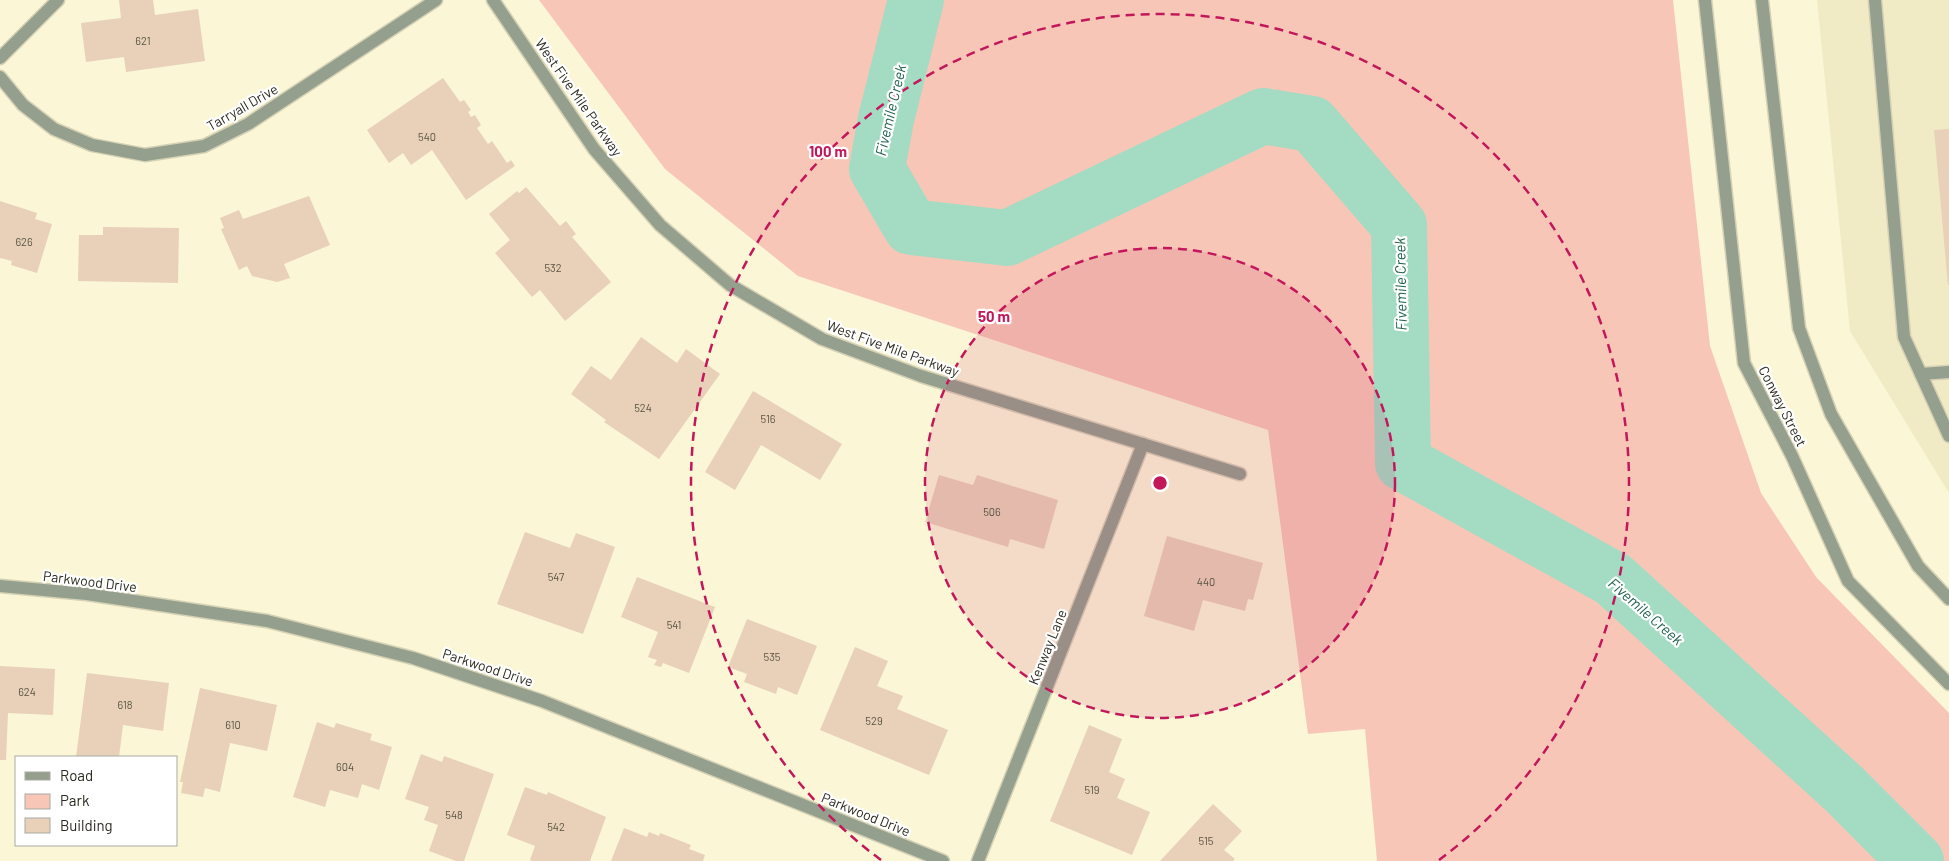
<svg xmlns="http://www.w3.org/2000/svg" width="1949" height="861" font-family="Barlow,sans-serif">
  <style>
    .built { fill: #f0ebc4 }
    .green { fill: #f8c6b7 }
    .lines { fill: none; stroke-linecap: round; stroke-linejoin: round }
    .river { stroke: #a4dbc3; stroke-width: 56 }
    .building { fill: #e8d1b8 }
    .minor-casing { stroke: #d5d1b5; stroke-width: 15 }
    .minor { stroke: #94a08d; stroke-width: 12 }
    .ring { fill: none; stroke: #c2185b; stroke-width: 2.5; stroke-dasharray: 9 6 }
    .labels { text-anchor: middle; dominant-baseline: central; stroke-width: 4.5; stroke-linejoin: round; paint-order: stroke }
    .number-label { font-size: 11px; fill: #5a5344 }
    .street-label { font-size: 14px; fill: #2a291d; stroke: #fff }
    .water-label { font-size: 15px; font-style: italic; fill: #20624b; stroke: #fff }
    .centre { fill: #c2185b; stroke: #fff; stroke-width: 2.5 }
    .ring-label { font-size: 15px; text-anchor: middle; font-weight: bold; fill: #c2185b; stroke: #fff; stroke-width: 4.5; stroke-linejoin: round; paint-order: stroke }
  </style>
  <rect width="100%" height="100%" fill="#faf6d6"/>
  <path class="built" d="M1817 0H1949V493L1850 331Z"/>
  <path class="green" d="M539 0H1673L1710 346 1761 493 1816 577 1949 713V861H1377L1365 729 1308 734 1268 430 798 276 665 169Z"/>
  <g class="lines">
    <path class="river" d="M916 0 886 119 877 169 911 227 1007 238 1263 116 1312 124 1399 225 1403 463 1613 579 1844 789 1916 861"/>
  </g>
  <g class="building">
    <path d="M119 0H153L155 15 198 9 205 61 126 72 124 57 86 62 81 23 121 18Z"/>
    <path d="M443 78 460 102 464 100 471 110 468 112 471 117 475 115 481 125 477 128 488 144 492 141 507 163 511 160 515 166 466 200 432 150 411 165 403 153 389 163 367 130Z"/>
    <path d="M1949 129V285H1948L1934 130Z"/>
    <path d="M526 187 560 226 566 221 576 234 572 237 611 282 565 321 540 290 532 297 495 253 510 240 489 214 517 191 519 193Z"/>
    <path d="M309 196 330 245 284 264 290 278 277 282 252 276 247 266 239 270 221 229 224 228 220 218 239 210 243 219Z"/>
    <path d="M0 201 37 213 35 219 52 224 37 273 11 265 12 261 0 258Z"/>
    <path d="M103 227 179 228 178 283 78 281 79 235H103Z"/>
    <path d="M641 337 677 363 686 349 720 374 659 459 604 422 606 420 571 394 591 366 611 380Z"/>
    <path d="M753 391 842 444 820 480 761 445 735 490 705 472Z"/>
    <path d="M939 475 973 485 977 475 1058 500 1044 549 1010 539 1008 547 925 522Z"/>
    <path d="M525 532 570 548 576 533 615 547 583 634 497 604Z"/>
    <path d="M1167 536 1263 563 1253 600 1248 599 1245 611 1203 600 1194 631 1144 616Z"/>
    <path d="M637 577 715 607 689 673 663 663 661 667 654 665 657 660 648 657 658 632 621 617Z"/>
    <path d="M747 619 817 646 797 695 778 687 776 694 744 682 747 674 728 667Z"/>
    <path d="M855 647 888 661 877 686 903 696 897 709 948 730 929 775 820 730Z"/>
    <path d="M0 666 55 669 53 715 8 713 6 760H0Z"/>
    <path d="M87 673 169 683 163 731 123 725 119 757H76Z"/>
    <path d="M200 688 277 705 267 751 230 743 220 792 205 788 203 797 181 793 183 782H180Z"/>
    <path d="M317 722 334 728 336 723 372 734 370 740 392 747 379 790 362 784 358 798 330 790 325 807 293 797Z"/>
    <path d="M1089 725 1122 739 1109 772 1125 779 1117 798 1150 812 1132 855 1050 821Z"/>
    <path d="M421 754 442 762 444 756 494 774 464 861H456L429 851 438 825 424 820 429 807 405 799Z"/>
    <path d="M525 787 547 795 548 792 606 817 590 861H532L530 860 535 846 507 835Z"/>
    <path d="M1213 804 1242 831 1224 850 1235 859 1233 861H1160Z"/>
    <path d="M624 828 647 837 649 832 659 836 660 833 691 845 689 849 705 855 703 861H611Z"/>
  </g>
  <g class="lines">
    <g class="minor-casing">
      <g id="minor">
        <path d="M493 0 594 149 660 225 730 285 822 339 921 376 1240 474"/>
        <path d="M1705 0 1744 363 1792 456 1848 581 1949 684"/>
        <path d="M1762 0 1799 328 1831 414 1918 566 1949 599"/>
        <path d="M1875 0 1904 337 1949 436"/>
        <path d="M0 58 58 0"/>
        <path d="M0 77 23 105 54 129 92 145 145 155 204 146 248 124 436 0"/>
        <path d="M1921 374 1949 372"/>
        <path d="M0 586 87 594 267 621 413 658 542 701 943 861"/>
        <path d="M978 861 1143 444"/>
      </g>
    </g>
    <use href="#minor" class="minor"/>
  </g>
  <circle cx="1160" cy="483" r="235" fill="#c2185b" fill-opacity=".12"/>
  <g class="ring">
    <circle cx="1160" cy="483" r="235"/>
    <path d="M881 860A469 469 0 1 1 1439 860"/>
  </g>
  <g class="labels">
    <g class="number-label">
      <text x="143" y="40">621</text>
      <text x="427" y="136">540</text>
      <text x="24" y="241">626</text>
      <text x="553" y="267">532</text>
      <text x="643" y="407">524</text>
      <text x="768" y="418">516</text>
      <text x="992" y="511">506</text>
      <text x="556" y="576">547</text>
      <text x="1206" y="581">440</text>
      <text x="674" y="624">541</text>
      <text x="772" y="656">535</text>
      <text x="27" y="691">624</text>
      <text x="125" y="704">618</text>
      <text x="874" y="720">529</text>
      <text x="233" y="724">610</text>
      <text x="345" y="766">604</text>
      <text x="1092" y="789">519</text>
      <text x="454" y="814">548</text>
      <text x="556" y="826">542</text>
      <text x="1206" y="840">515</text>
    </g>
    <g class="street-label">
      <text transform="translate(579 97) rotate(55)">West Five Mile Parkway</text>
      <text transform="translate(242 107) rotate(-30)">Tarryall Drive</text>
      <text transform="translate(893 348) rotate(20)">West Five Mile Parkway</text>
      <text transform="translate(1783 406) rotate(63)">Conway Street</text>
      <text transform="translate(90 581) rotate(7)">Parkwood Drive</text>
      <text transform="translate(1047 647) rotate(-68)">Kenway Lane</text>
      <text transform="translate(488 667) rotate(18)">Parkwood Drive</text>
      <text transform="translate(866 814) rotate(22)">Parkwood Drive</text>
    </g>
    <g class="water-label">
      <text transform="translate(890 110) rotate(-77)">Fivemile Creek</text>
      <text transform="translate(1400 284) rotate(-91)">Fivemile Creek</text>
      <text transform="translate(1646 611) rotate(41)">Fivemile Creek</text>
    </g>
  </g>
  <circle cx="1160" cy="483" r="8" class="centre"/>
  <g class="ring-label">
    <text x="828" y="157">100 m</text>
    <text x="994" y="322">50 m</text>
  </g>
  <rect x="15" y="756" width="162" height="90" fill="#ffffff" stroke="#aaa9a5"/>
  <rect x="25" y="772" width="25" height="8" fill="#94a08d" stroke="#aaa9a5"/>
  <text x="60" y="781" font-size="15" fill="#2a291d">Road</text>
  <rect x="25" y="794" width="25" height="15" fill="#f8c6b7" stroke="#aaa9a5"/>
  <text x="60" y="806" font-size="15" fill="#2a291d">Park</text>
  <rect x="25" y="818" width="25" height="15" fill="#e8d1b8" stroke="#aaa9a5"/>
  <text x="60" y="831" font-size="15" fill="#2a291d">Building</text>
</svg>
